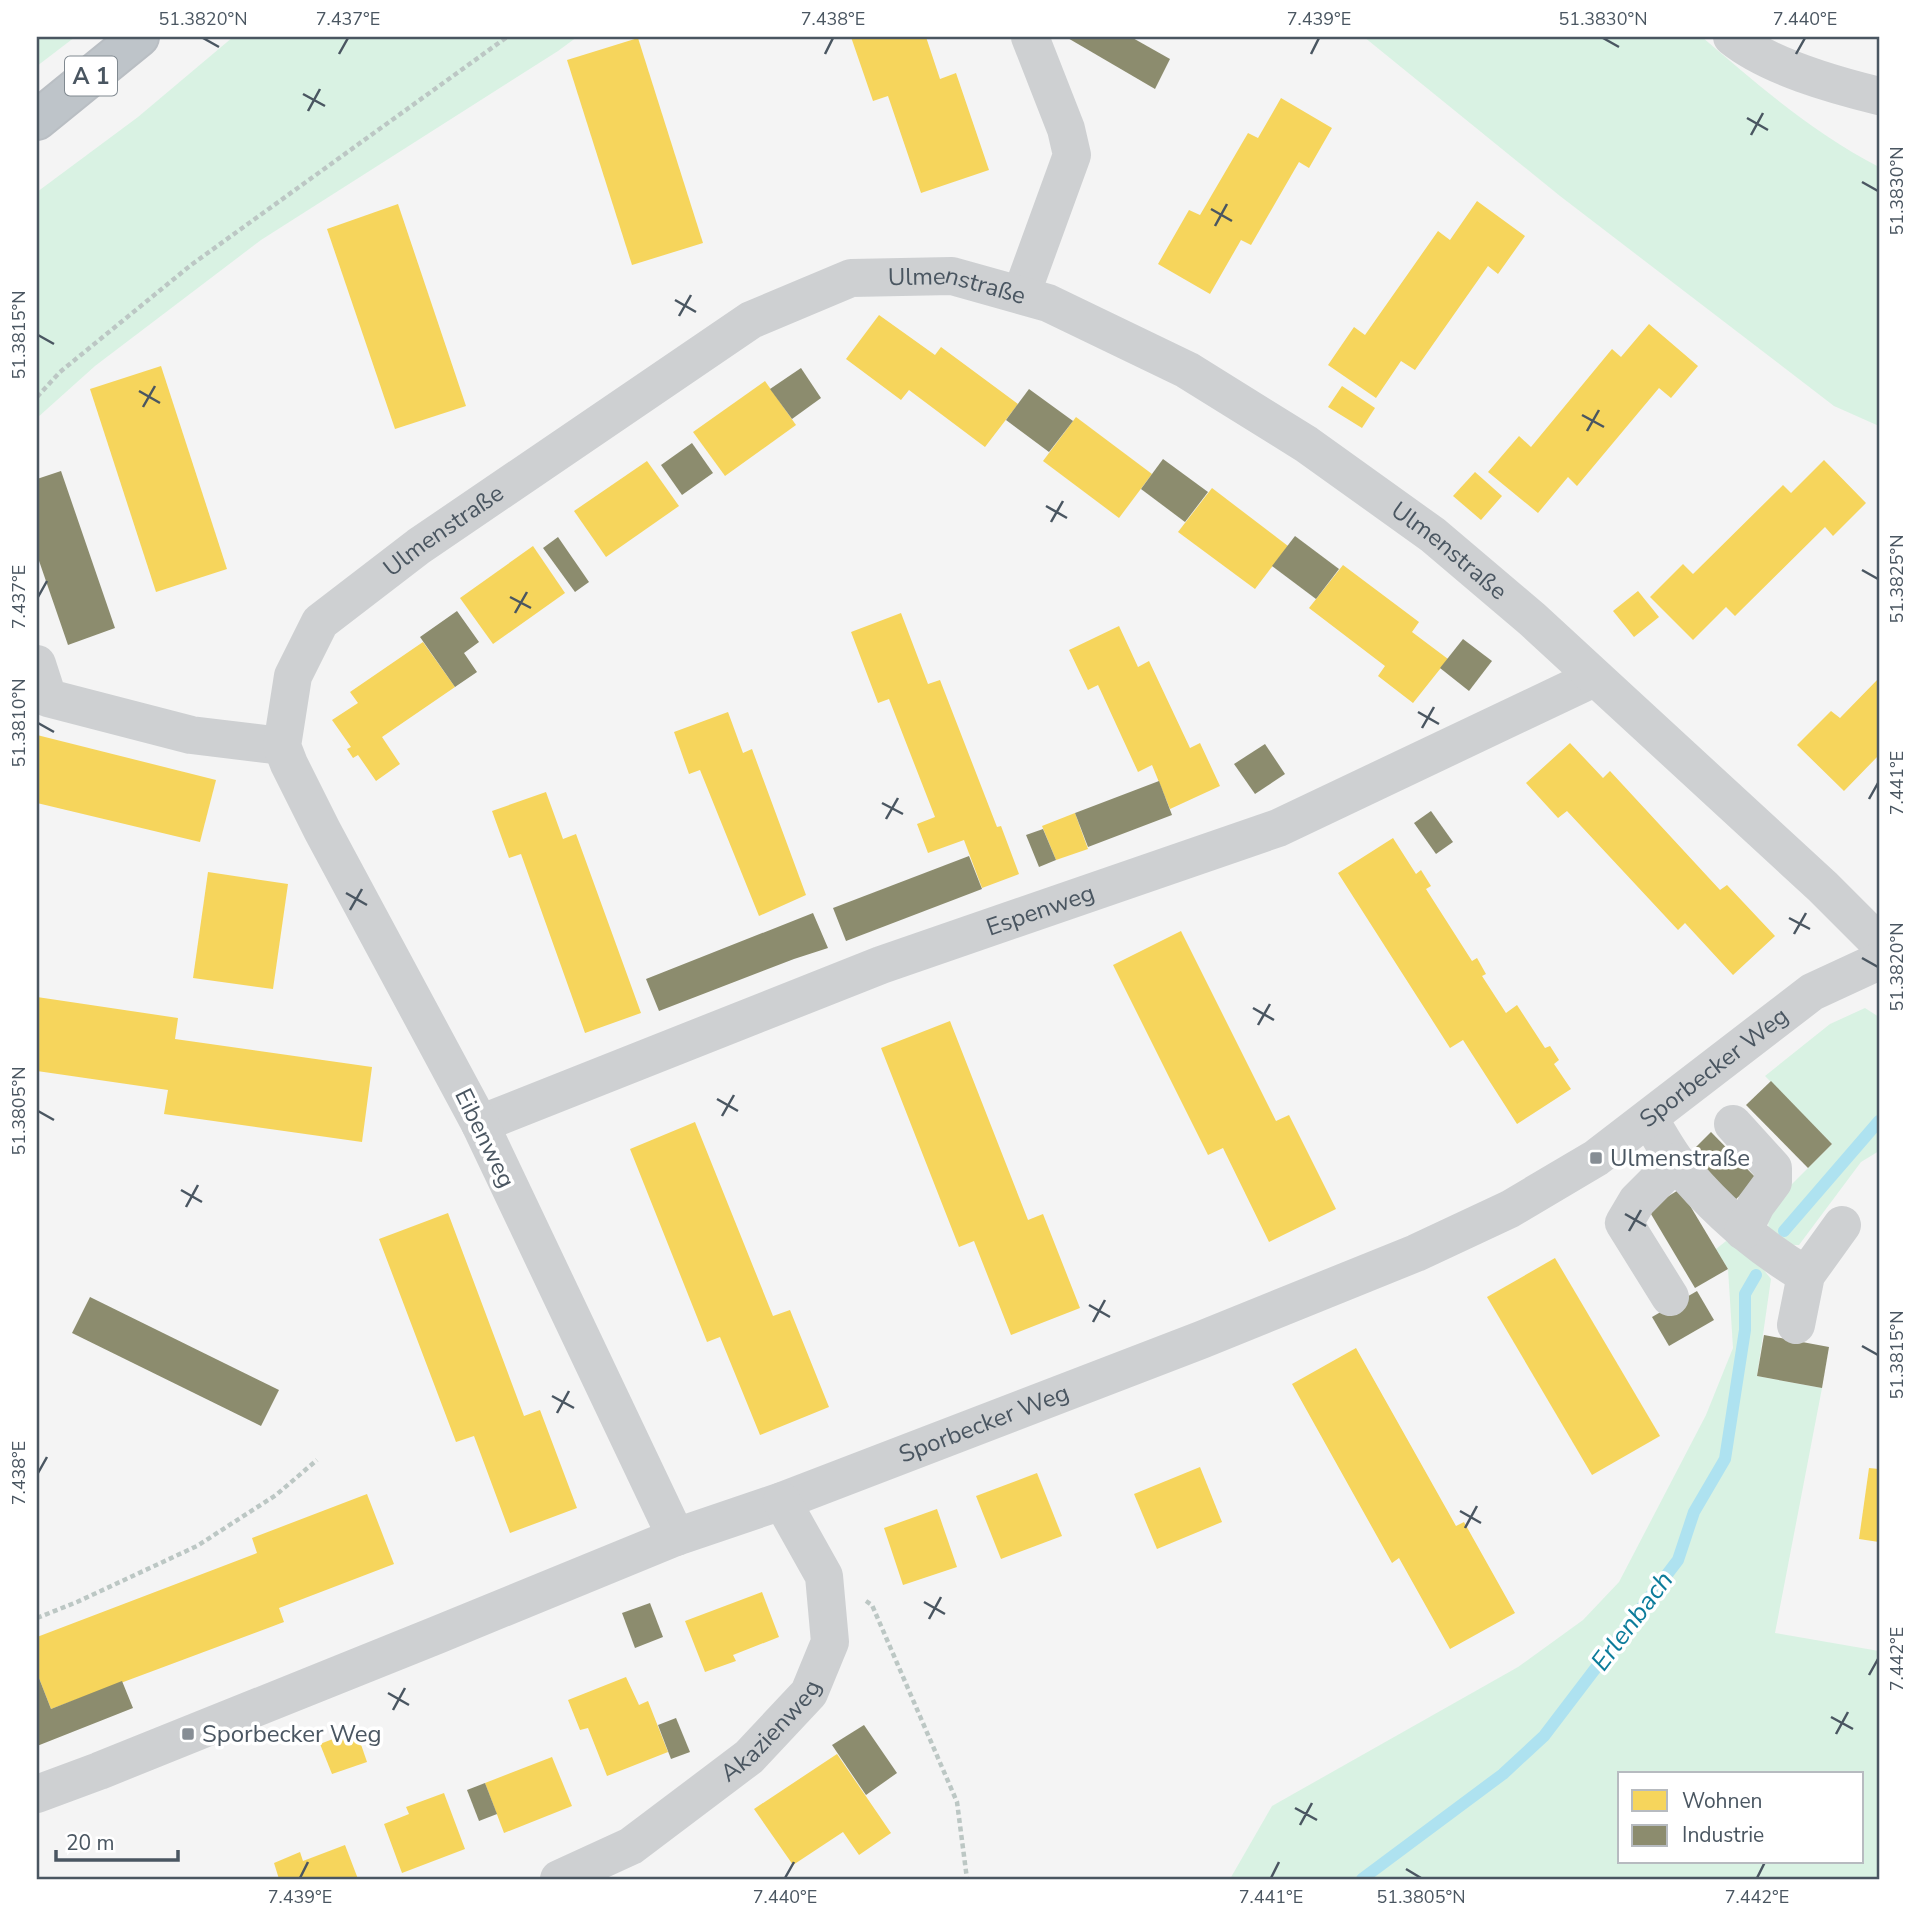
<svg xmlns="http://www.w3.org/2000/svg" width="1916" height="1916" font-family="'Nunito Sans',sans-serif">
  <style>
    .green { fill: #d9f2e3; fill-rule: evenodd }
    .homes { fill: #f6d55c }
    .industry { fill: #8c8c6e }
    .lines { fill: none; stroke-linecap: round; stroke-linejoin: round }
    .stream { stroke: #aee2f0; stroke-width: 12 }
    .highway-casing { stroke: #b9bec3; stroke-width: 42 }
    .path { stroke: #bcc7c4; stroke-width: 4.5; stroke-dasharray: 5 3.5; stroke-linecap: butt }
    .minor { stroke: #ced0d2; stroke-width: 38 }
    .highway { stroke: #bec4c9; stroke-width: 38 }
    .ticks { fill: none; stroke: #4a5661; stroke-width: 2.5 }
    .poi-dot { fill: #868d94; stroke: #fff; stroke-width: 2.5 }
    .labels { text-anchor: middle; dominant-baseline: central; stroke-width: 7; stroke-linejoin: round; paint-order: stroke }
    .shield { fill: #fff; stroke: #808990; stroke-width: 2 }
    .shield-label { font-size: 23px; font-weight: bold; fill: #4a5661 }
    .street-label { font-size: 24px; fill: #4a5661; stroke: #fff }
    .poi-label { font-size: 24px; fill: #4a5661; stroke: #fff; text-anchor: start }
    .water-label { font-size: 26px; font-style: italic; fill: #0c7c9b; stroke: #fff }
    .neatline { fill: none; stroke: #4a5661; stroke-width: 2.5 }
    .ticks-label { font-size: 18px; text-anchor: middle; fill: #4a5661 }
  </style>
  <rect width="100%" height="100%" fill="#f4f4f4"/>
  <g class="green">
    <path d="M37 37H75L37 66Z"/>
    <path d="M233 37H577L558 51 261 240 95 366 37 418V192L138 117Z"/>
    <path d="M1364 37H1702C1758 85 1813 133 1879 167V426L1834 406 1560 196Z"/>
    <path d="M1865 1008 1879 1017V1151L1861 1162 1799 1245H1785L1769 1232 1767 1209 1832 1144 1765 1076 1830 1024Z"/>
    <path d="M1735 1234 1771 1279 1757 1376 1822 1388 1775 1633 1879 1651V1879H1230L1272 1806 1518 1667 1583 1620 1619 1582 1706 1415 1733 1348 1728 1269 1716 1249ZM1620 1774H1862V1862H1620Z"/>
  </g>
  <g class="homes">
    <path d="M851 37H926L940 79 956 73 989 170 921 193 888 96 873 101Z"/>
    <path d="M638 38 703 243 632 265 567 60Z"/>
    <path d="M1281 98 1332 128 1309 168 1299 162 1251 245 1241 240 1210 294 1158 264 1189 210 1200 215 1248 133 1258 138Z"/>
    <path d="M1477 201 1525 236 1498 274 1488 266 1415 370 1401 361 1376 398 1328 365 1354 327 1365 335 1438 231 1450 240Z"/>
    <path d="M398 204 466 406 395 429 327 229Z"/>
    <path d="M879 315 935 355 941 347 1018 404 985 447 909 390 901 400 846 359Z"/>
    <path d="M1649 324 1698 366 1671 398 1659 388 1577 486 1568 477 1538 513 1488 472 1519 436 1531 447 1612 349 1621 357Z"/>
    <path d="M161 366 227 569 156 592 90 389Z"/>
    <path d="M765 381 796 425 725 476 693 432Z"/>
    <path d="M1342 386 1375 408 1362 428 1328 407Z"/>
    <path d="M1076 417 1152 474 1119 518 1043 461Z"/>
    <path d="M1824 460 1866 503 1833 536 1825 527 1735 616 1726 607 1693 640 1650 597 1683 564 1693 574 1783 485 1791 493Z"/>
    <path d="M647 461 679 506 606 557 574 511Z"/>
    <path d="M1475 472 1502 496 1481 520 1453 496Z"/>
    <path d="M1212 488 1288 546 1255 589 1178 532Z"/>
    <path d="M533 546 565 593 493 644 460 598Z"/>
    <path d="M1343 565 1419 622 1412 632 1448 659 1413 703 1378 676 1385 666 1309 608Z"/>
    <path d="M1638 591 1659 617 1634 637 1613 611Z"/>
    <path d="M901 613 928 684 940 680 997 827 1001 826 1019 874 982 888 964 840 928 853 917 824 935 817 889 699 878 703 851 632Z"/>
    <path d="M1119 626 1138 667 1149 661 1190 748 1200 743 1220 786 1170 809 1152 765 1138 772 1098 685 1088 690 1069 650Z"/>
    <path d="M423 642 455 687 382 737 400 764 376 781 358 755 353 758 347 749 351 747 332 720 358 703 350 692Z"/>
    <path d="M1879 678V758L1878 756 1844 791 1797 745 1831 711 1840 718Z"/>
    <path d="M728 712 743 753 752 749 806 895 759 916 700 770 689 774 674 732Z"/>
    <path d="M37 735 216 780 200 842 37 803Z"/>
    <path d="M1570 743 1603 778 1610 771 1720 890 1727 885 1775 936 1733 975 1685 923 1678 930 1567 811 1558 818 1526 783Z"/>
    <path d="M546 792 563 839 576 834 641 1013 585 1033 521 854 509 858 492 811Z"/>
    <path d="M1075 813 1088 849 1056 860 1042 826Z"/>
    <path d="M1393 838 1416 874 1421 870 1431 886 1426 889 1472 961 1477 958 1486 974 1482 976 1506 1013 1517 1005 1545 1048 1550 1046 1559 1060 1554 1064 1571 1089 1517 1124 1463 1040 1450 1048 1338 873Z"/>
    <path d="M208 872 288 884 273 989 193 978Z"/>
    <path d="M1181 931 1276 1121 1289 1115 1336 1209 1269 1242 1223 1148 1208 1155 1113 965Z"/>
    <path d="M37 997 178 1018 175 1039 372 1067 362 1142 164 1114 168 1090 37 1071Z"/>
    <path d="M950 1021 1028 1220 1043 1214 1080 1308 1011 1335 974 1241 959 1247 881 1048Z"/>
    <path d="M695 1122 773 1316 790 1310 829 1407 760 1435 720 1337 707 1342 630 1149Z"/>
    <path d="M448 1213 524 1416 540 1410 577 1508 510 1533 474 1436 456 1442 379 1239Z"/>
    <path d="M1555 1258 1660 1436 1592 1475 1487 1297Z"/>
    <path d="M1356 1348 1456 1526 1464 1522 1515 1613 1450 1649 1399 1558 1392 1563 1292 1384Z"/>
    <path d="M1200 1467 1222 1522 1157 1549 1134 1494Z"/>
    <path d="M1869 1468 1879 1469V1542L1859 1539Z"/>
    <path d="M1037 1473 1062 1536 1001 1559 976 1496Z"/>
    <path d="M367 1494 394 1564 279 1608 284 1622 51 1709 37 1673V1637L257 1553 252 1538Z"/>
    <path d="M937 1509 957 1567 903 1585 884 1528Z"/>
    <path d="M762 1592 779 1637 733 1655 736 1661 705 1672 685 1621Z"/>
    <path d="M626 1677 639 1705 648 1701 668 1752 607 1776 588 1728 580 1730 568 1700Z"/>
    <path d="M356 1730 367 1762 332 1774 320 1744Z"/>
    <path d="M837 1754 891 1833 859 1855 843 1832 793 1865 754 1809Z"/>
    <path d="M552 1757 572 1806 504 1833 485 1783Z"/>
    <path d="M444 1793 465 1849 402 1873 384 1824 409 1814 406 1807Z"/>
    <path d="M345 1845 358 1879H279L274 1863 300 1852 303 1861Z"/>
  </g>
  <g class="industry">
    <path d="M1066 37H1131L1170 59 1155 89Z"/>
    <path d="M801 368 821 398 792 419 770 389Z"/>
    <path d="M1029 389 1073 421 1049 452 1006 420Z"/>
    <path d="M692 443 713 473 682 495 661 465Z"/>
    <path d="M1163 459 1208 492 1185 522 1141 489Z"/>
    <path d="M61 471 115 628 68 645 37 555V479Z"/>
    <path d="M1295 536 1339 569 1316 599 1272 566Z"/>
    <path d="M558 537 589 582 575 592 543 548Z"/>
    <path d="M457 611 479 642 464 653 477 672 455 687 420 637Z"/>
    <path d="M1463 639 1492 661 1469 691 1440 668Z"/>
    <path d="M1265 744 1285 774 1255 794 1234 764Z"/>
    <path d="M1159 781 1172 815 1088 847 1075 813Z"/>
    <path d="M1431 811 1453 842 1436 854 1414 823Z"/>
    <path d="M1043 829 1056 860 1039 867 1026 835Z"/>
    <path d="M969 856 982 889 846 941 833 908Z"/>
    <path d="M813 913 828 948 794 959 659 1011 646 979Z"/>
    <path d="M1771 1081 1832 1144 1808 1168 1746 1105Z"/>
    <path d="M1711 1132 1757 1179 1732 1203 1687 1156Z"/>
    <path d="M1680 1189 1728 1269 1695 1288 1648 1209Z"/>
    <path d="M1697 1291 1714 1320 1669 1346 1652 1317Z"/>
    <path d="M90 1297 279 1390 261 1426 72 1333Z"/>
    <path d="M1764 1335 1829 1347 1822 1388 1757 1376Z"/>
    <path d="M650 1603 663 1637 635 1648 622 1613Z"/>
    <path d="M37 1673 51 1709 122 1681 133 1708 37 1746Z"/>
    <path d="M676 1718 690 1752 671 1759 658 1725Z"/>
    <path d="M864 1725 897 1773 866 1795 832 1745Z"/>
    <path d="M485 1783 497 1814 479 1821 467 1790Z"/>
  </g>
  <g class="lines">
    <g class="stream">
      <path d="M1784 1231 1879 1121"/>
      <path d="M1362 1879 1503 1774 1544 1736 1678 1560 1694 1512 1725 1459 1745 1330V1294L1756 1275"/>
    </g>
    <g class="highway-casing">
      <path id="highway" d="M37 120 139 37"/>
    </g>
    <g class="path">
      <path d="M37 397 60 372 191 265 507 37"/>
      <path d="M866 1601 872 1605 957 1802 967 1879"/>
      <path d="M37 1618 77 1602 197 1546 276 1495 317 1460"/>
    </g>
    <g class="minor">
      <path d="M1732 37C1769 67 1834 85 1879 96"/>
      <path d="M1021 295 1072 155 1066 129 1030 37"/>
      <path d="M37 664 48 698 191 735 282 746"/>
      <path d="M1649 1118C1658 1133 1667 1150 1678 1164 1714 1208 1757 1246 1806 1275"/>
      <path id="s1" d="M480 1124 881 965 1278 828 1594 678"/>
      <path d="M1733 1124 1773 1168V1182L1756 1205 1743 1231"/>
      <path d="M1670 1297 1624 1223 1637 1201 1676 1162"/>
      <path d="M1796 1325 1806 1275 1842 1225"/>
      <path id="s2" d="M676 1537 480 1124 322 830 289 764 282 746 293 676 320 622 419 546 751 320 851 278 952 276 1048 303 1187 370 1306 444 1433 535 1532 619 1823 887 1879 943"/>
      <path id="s3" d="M37 1794 99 1771 437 1635 676 1537 782 1501 1201 1340 1416 1253 1510 1209 1596 1158 1812 992 1879 961"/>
      <path id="s4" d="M559 1879 631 1846 749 1757 809 1693 830 1642 824 1576 782 1501"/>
    </g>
    <use href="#highway" class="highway"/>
  </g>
  <path class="ticks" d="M203 38 219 47M1603 38 1619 47M339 54 348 38M825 54 833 38M1311 54 1319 38M1796 54 1805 38M303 94 325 106M308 111 320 89M1747 118 1768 130M1751 135 1763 113M1862 182 1878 191M1211 209 1232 221M1215 226 1227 204M675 300 696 312M679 316 691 295M38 335 54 344M139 391 160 403M143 407 155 386M1582 415 1604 427M1587 431 1599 410M1046 506 1067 518M1051 522 1063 501M1862 570 1878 579M38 597 47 581M510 597 531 608M515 613 527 592M1418 712 1439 724M38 723 54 732M1422 728 1434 707M1869 799 1878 783M882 803 903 814M886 819 898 798M346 893 367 905M350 910 362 889M1789 918 1810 929M1794 934 1806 913M1862 958 1878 967M1253 1008 1274 1020M1258 1025 1270 1004M717 1099 738 1111M38 1111 54 1120M722 1116 734 1095M181 1190 202 1202M186 1207 198 1185M1625 1214 1646 1226M1629 1231 1641 1210M1089 1305 1110 1317M1093 1322 1105 1300M1862 1346 1878 1355M552 1396 574 1408M557 1413 569 1391M38 1473 47 1457M1460 1511 1481 1523M1465 1528 1477 1506M924 1602 945 1614M929 1619 941 1597M1869 1675 1878 1659M388 1693 409 1705M393 1710 405 1688M1831 1717 1853 1729M1836 1734 1848 1712M1295 1808 1317 1820M1300 1825 1312 1803M1406 1869 1421 1878M300 1878 308 1862M785 1878 794 1862M1271 1878 1279 1862M1757 1878 1765 1862"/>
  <g class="poi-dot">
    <rect x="1589" y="1151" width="14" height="14" rx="3.5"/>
    <rect x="181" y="1727" width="14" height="14" rx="3.5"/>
  </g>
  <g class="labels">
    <rect class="shield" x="65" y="56.5" width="52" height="39" rx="5"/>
    <g class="shield-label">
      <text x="91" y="76">A 1</text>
    </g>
    <g class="street-label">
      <text stroke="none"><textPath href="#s2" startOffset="1757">Ulmenstraße</textPath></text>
      <text stroke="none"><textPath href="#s2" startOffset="1169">Ulmenstraße</textPath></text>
      <text stroke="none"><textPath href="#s2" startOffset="2324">Ulmenstraße</textPath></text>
      <text stroke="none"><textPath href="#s1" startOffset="600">Espenweg</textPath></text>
      <text stroke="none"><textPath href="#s3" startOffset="1834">Sporbecker Weg</textPath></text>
      <text transform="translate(485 1138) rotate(64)">Eibenweg</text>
      <text stroke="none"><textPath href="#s3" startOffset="1017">Sporbecker Weg</textPath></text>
      <text stroke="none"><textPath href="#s4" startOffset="261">Akazienweg</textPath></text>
    </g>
    <g class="poi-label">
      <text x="1610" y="1158">Ulmenstraße</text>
      <text x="202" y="1734">Sporbecker Weg</text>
    </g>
    <g class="water-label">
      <text transform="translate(1632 1621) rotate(-53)">Erlenbach</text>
    </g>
  </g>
  <rect width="1916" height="1916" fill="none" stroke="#ffffff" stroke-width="77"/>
  <rect x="1618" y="1772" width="245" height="91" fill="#ffffff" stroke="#b7bbc0" stroke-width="2"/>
  <rect x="1632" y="1790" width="35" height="21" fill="#f6d55c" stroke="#b7bbc0" stroke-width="2"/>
  <text x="1682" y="1808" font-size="21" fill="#4a5661">Wohnen</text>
  <rect x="1632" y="1825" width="35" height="21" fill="#8c8c6e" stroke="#b7bbc0" stroke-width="2"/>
  <text x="1682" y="1842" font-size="21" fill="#4a5661">Industrie</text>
  <path d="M56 1850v10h122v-10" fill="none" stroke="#4a5661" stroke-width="3.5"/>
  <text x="66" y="1850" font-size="21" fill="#4a5661" stroke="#ffffff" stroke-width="5" paint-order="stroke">20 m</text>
  <rect x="38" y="38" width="1840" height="1840" class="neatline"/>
  <g class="ticks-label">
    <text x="203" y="25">51.3820°N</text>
    <text x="348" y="25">7.437°E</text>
    <text x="833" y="25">7.438°E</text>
    <text x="1319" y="25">7.439°E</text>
    <text x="1603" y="25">51.3830°N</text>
    <text x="1805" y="25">7.440°E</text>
    <text transform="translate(1897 191) rotate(-90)" y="6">51.3830°N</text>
    <text transform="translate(19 335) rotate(-90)" y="6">51.3815°N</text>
    <text transform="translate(1897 579) rotate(-90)" y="6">51.3825°N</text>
    <text transform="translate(19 597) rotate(-90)" y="6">7.437°E</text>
    <text transform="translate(19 723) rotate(-90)" y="6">51.3810°N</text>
    <text transform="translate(1897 783) rotate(-90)" y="6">7.441°E</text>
    <text transform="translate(1897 967) rotate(-90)" y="6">51.3820°N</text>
    <text transform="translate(19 1111) rotate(-90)" y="6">51.3805°N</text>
    <text transform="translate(1897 1355) rotate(-90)" y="6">51.3815°N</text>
    <text transform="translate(19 1473) rotate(-90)" y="6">7.438°E</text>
    <text transform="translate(1897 1659) rotate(-90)" y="6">7.442°E</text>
    <text x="300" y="1903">7.439°E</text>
    <text x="785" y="1903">7.440°E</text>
    <text x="1271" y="1903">7.441°E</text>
    <text x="1421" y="1903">51.3805°N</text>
    <text x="1757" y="1903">7.442°E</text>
  </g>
</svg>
